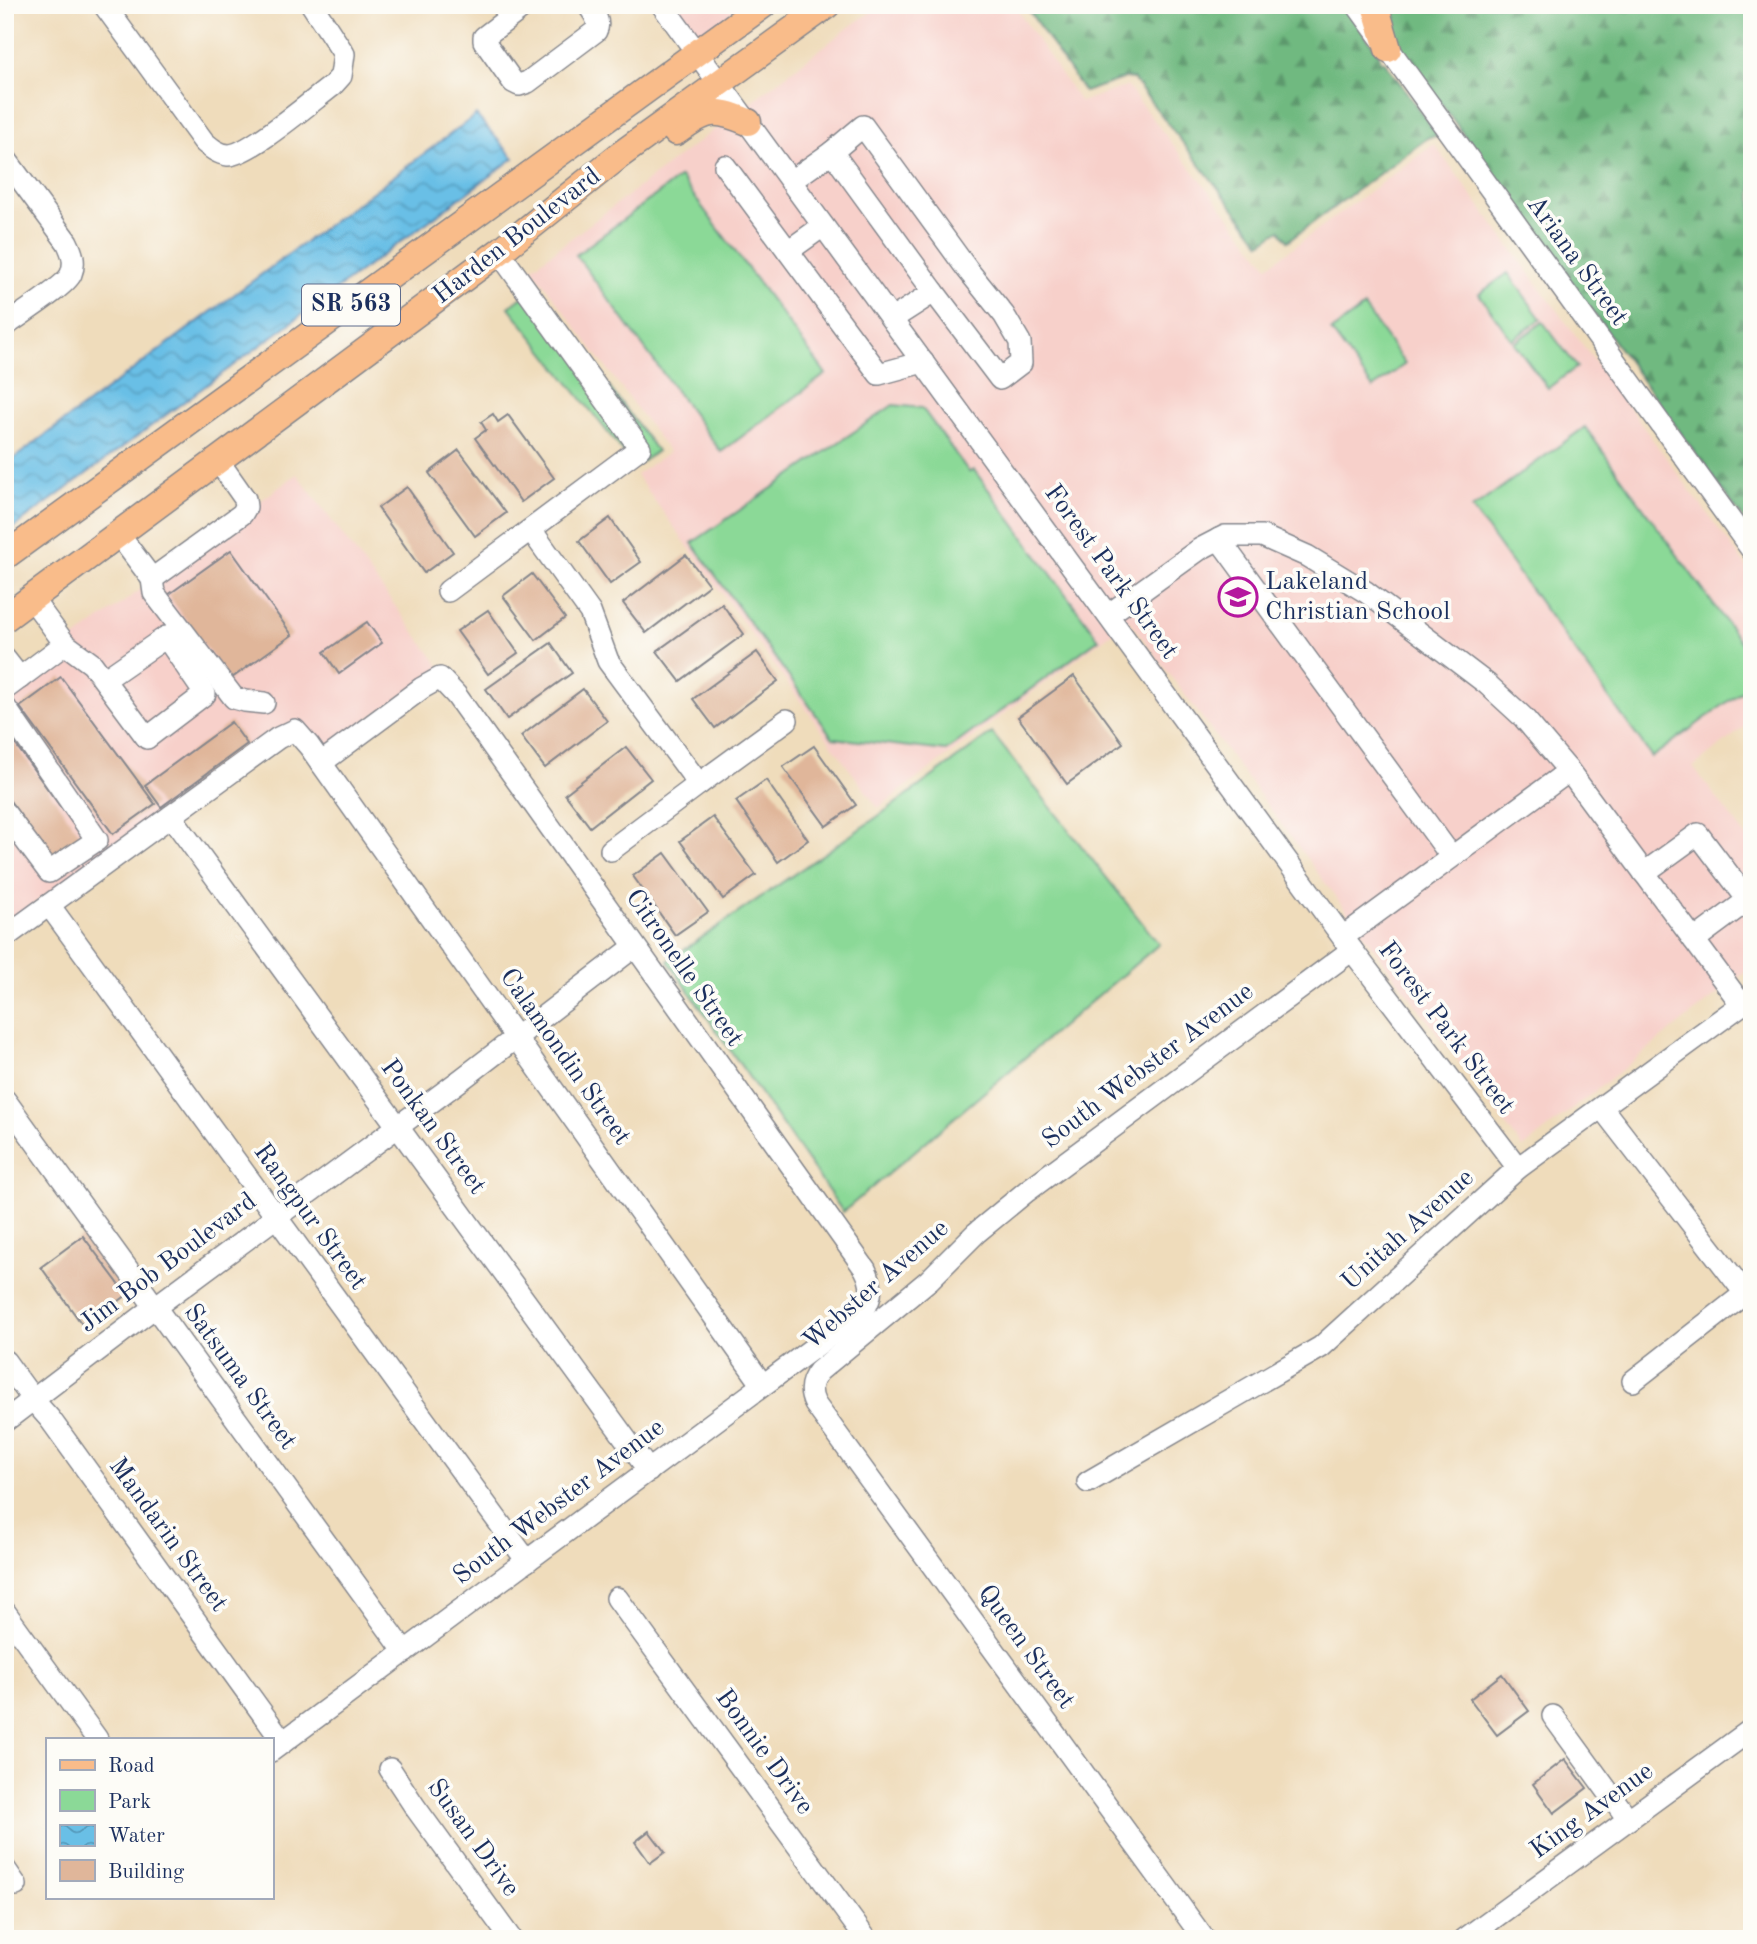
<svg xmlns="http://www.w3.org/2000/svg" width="1757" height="1944" font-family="'Old Standard TT',serif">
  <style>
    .built { fill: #f7d0ca }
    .green { fill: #8bd997; stroke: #53847a; stroke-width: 2 }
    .forest { fill: url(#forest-firs); stroke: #46746f; stroke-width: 2 }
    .water { fill: url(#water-waves); stroke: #4277a2; stroke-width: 2 }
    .building { fill: #e0b69a }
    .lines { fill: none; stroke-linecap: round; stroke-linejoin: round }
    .minor-casing { stroke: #85868c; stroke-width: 24 }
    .major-casing { stroke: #85868c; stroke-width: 29 }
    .minor { stroke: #fff; stroke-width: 21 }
    .major { stroke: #f9bc8a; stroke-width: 26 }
    .labels { text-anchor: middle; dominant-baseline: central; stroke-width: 7; stroke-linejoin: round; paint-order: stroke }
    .shield { fill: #fdfcf7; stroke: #5f6c8c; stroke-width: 2 }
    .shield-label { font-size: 24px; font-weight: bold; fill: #1b2f5e }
    .street-label { font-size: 26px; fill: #1b2f5e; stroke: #fdfcf7 }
    .poi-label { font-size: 26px; fill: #1b2f5e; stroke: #fdfcf7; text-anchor: start }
  </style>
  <defs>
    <pattern id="forest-firs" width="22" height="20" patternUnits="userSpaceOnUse" patternTransform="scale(1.75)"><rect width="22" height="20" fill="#70b980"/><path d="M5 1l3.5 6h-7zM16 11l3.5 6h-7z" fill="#5b976c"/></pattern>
    <pattern id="water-waves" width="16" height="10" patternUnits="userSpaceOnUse" patternTransform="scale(1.75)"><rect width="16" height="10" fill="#69bfe6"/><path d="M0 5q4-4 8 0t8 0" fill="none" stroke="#569cbe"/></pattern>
  </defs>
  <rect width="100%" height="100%" fill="#fdfcf7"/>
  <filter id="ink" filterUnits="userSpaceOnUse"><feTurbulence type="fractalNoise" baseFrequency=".0143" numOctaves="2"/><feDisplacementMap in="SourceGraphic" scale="14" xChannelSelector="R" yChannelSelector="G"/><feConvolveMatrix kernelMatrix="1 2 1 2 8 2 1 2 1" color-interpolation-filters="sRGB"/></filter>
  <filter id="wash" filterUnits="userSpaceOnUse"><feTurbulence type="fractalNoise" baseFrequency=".00686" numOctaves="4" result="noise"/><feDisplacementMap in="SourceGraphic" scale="28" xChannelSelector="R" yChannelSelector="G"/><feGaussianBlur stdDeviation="1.57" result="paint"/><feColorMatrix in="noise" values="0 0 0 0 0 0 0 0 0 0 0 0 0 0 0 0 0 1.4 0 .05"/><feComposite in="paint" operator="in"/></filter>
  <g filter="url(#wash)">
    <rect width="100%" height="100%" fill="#efdcbb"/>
    <g class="built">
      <path d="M676 5H740L700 39Z"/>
      <path d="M882 5H1014L1080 102 1127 86 1268 266 1434 144 1752 574V721L1693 767 1752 844V967L1523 1148 1129 620 878 808 636 475 669 452 532 268 856 22Z"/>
      <path d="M297 474 442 669 324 749 303 723 272 730 5 925V690Z"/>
    </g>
    <g class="green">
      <path d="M680 177 826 374 721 452 576 255Z"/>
      <path d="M1508 273 1541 319 1512 340 1479 294Z"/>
      <path d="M535 288 657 451 635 467 509 307Z"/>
      <path d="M1364 307 1405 364 1373 388 1331 331Z"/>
      <path d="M1543 322 1577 367 1548 388 1514 343Z"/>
      <path d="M893 405 922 408 969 472 974 470 1099 639 946 751 833 738 692 543Z"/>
      <path d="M1585 427 1752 658V684L1652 757 1472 509Z"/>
      <path d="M992 733 1159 944 843 1212 668 961 877 817Z"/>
    </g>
    <g class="forest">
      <path d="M1025 5H1343L1379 54 1381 62 1384 61 1438 136 1429 137 1288 241 1280 230 1261 243 1133 79 1125 78 1084 92Z"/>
      <path d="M1386 5H1752V531L1398 44Z"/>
    </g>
    <path class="water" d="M476 115 514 158 5 534V465Z"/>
    <g id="blocks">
      <g class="building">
        <path d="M493 414 498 422 508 415 554 478 521 502 475 438 486 430 481 422Z"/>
        <path d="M459 450 506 513 475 536 429 473Z"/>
        <path d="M407 487 453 552 424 573 378 508Z"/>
        <path d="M610 518 641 562 610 584 579 541Z"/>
        <path d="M231 550 292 635 229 680 168 595Z"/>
        <path d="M686 555 709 585 646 633 623 603Z"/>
        <path d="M532 574 565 618 536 640 503 596Z"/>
        <path d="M722 604 744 634 680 681 657 651Z"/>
        <path d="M488 610 518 653 488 674 457 631Z"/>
        <path d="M367 622 382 643 339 674 324 652Z"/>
        <path d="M551 643 572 673 507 719 486 689Z"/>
        <path d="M757 652 778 681 715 728 693 699Z"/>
        <path d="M1074 676 1123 743 1067 784 1018 717Z"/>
        <path d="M61 677 155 804 113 834 20 707Z"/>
        <path d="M583 689 607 721 545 768 521 736Z"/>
        <path d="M231 722 247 744 161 807 145 785Z"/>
        <path d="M5 730 88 845 58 867 5 794Z"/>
        <path d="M814 746 856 805 826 826 783 767Z"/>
        <path d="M626 747 651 779 590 827 565 794Z"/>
        <path d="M766 780 808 840 778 862 736 801Z"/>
        <path d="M713 817 756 875 723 899 680 841Z"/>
        <path d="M665 853 708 912 675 935 633 876Z"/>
        <path d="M83 1236 127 1295 84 1327 41 1267Z"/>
        <path d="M1502 1674 1529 1711 1497 1735 1470 1699Z"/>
        <path d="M1565 1759 1587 1788 1554 1813 1533 1784Z"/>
        <path d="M649 1831 665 1852 650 1863 635 1842Z"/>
      </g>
    </g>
  </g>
  <g filter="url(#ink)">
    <use href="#blocks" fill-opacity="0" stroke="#85868c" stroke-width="2"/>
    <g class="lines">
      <g class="minor-casing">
        <g id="minor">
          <path d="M104 5 204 142C211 148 218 154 228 155 248 156 313 100 332 86L341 76 344 54 312 5"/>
          <path d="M526 5 484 37V41L513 82 519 85 528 82 596 31C601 22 594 13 588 5"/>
          <path d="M662 5 1352 950 1518 1168"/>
          <path d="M1357 5 1752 550"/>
          <path d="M832 152 863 126 967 269 1004 315 1020 342 1021 363 1000 379 934 292"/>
          <path d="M5 158 67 242C72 252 76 262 71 274 66 286 18 316 5 326"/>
          <path d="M725 166 879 374 923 362"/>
          <path d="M791 181 832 152 934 292 892 319"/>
          <path d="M788 251 823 226"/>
          <path d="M531 530 590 612 608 661 699 784 787 720"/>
          <path d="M119 535 152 579 154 593 234 698 245 701 264 703"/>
          <path d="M1219 539 1451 856"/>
          <path d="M152 579 242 514 246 507 245 499 219 462"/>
          <path d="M448 591 640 448 499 252"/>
          <path d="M32 599 65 644 92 664 147 738 205 694 166 637 104 680"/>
          <path d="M1108 615 1200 549 1225 536H1262L1307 556 1366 592 1487 684 1523 717 1569 771 1742 1005"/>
          <path d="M5 659 20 678"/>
          <path d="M5 689 65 644"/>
          <path d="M5 707 97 840 49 872 5 813"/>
          <path d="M171 816 649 1471"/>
          <path d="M611 850 699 784"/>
          <path d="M1644 873 1698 834 1748 900 1694 940"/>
          <path d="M49 905 527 1561"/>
          <path d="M5 937 278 738 295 730 309 746 762 1384"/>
          <path d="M1343 937 1569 771"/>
          <path d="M5 1100 405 1652"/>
          <path d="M1602 1108 1752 1302"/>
          <path d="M5 1361 34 1401 50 1419 283 1742"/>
          <path d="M1633 1381 1752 1288"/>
          <path d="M5 1421 155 1307 462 1079 634 947"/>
          <path d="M1088 1482 1321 1347 1518 1168 1752 997"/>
          <path d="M617 1598 866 1939"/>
          <path d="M5 1612 97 1739"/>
          <path d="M1553 1716 1628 1819"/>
          <path d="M271 1751 863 1311C873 1297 873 1284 865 1269L456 695 440 678 422 688 321 763"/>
          <path d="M390 1769 415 1807 511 1939"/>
          <path d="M5 1869 16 1885"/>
          <path d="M1204 1939 815 1404C809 1392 810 1382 819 1371L929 1280 976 1233 1027 1191 1352 950"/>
          <path d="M1465 1939 1752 1729"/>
        </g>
      </g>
      <g class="major-casing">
        <g id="major">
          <path d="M1375 5 1388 49"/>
          <path d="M676 132C707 110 712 107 748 122"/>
          <path d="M5 556 763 5"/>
          <path d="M5 618 499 252 620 155 827 5"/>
        </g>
      </g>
      <use href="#minor" class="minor"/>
      <use href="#major" class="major"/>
    </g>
  </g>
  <defs>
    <g id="school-ring" transform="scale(2.0125)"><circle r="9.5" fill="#fdfcf7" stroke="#b5179e" stroke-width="1.5"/><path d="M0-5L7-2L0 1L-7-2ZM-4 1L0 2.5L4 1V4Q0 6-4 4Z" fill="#b5179e"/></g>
  </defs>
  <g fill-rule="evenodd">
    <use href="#school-ring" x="1238" y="597"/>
  </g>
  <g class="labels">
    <rect class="shield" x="302" y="284.5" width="98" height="41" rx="5"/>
    <g class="shield-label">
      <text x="351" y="305">SR 563</text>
    </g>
    <g class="street-label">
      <text transform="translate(517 236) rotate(-38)">Harden Boulevard</text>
      <text transform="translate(1577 261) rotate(54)">Ariana Street</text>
      <text transform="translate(1111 572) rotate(54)">Forest Park Street</text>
      <text transform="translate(684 968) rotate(55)">Citronelle Street</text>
      <text transform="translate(1446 1028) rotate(53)">Forest Park Street</text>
      <text transform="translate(565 1057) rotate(55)">Calamondin Street</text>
      <text transform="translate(1148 1066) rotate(-37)">South Webster Avenue</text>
      <text transform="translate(433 1127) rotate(54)">Ponkan Street</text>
      <text transform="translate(310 1217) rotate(54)">Rangpur Street</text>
      <text transform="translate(1408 1230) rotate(-42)">Unitah Avenue</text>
      <text transform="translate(168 1263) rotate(-37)">Jim Bob Boulevard</text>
      <text transform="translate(876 1285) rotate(-41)">Webster Avenue</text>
      <text transform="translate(240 1377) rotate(54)">Satsuma Street</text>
      <text transform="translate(559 1502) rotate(-37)">South Webster Avenue</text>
      <text transform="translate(168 1535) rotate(54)">Mandarin Street</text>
      <text transform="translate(1026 1647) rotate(54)">Queen Street</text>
      <text transform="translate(764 1752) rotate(54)">Bonnie Drive</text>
      <text transform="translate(1592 1811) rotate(-36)">King Avenue</text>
      <text transform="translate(473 1838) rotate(54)">Susan Drive</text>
    </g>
    <g class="poi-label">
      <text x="1265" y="582">Lakeland<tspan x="1265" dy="30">Christian School</tspan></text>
    </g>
  </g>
  <rect width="1757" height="1944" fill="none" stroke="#fdfcf7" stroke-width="28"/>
  <rect x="46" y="1738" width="228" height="161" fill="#fdfcf7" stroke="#a3aaba" stroke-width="2"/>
  <rect x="60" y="1760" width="35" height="10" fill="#f9bc8a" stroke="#a3aaba" stroke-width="2"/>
  <text x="108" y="1772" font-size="21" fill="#1b2f5e">Road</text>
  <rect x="60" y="1790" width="35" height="21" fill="#8bd997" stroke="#a3aaba" stroke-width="2"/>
  <text x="108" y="1808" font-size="21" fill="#1b2f5e">Park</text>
  <rect x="60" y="1825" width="35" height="21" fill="url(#water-waves)" stroke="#a3aaba" stroke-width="2"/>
  <text x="108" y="1842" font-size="21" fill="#1b2f5e">Water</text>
  <rect x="60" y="1860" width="35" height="21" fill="#e0b69a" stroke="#a3aaba" stroke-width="2"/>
  <text x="108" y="1878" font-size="21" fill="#1b2f5e">Building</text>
</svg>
